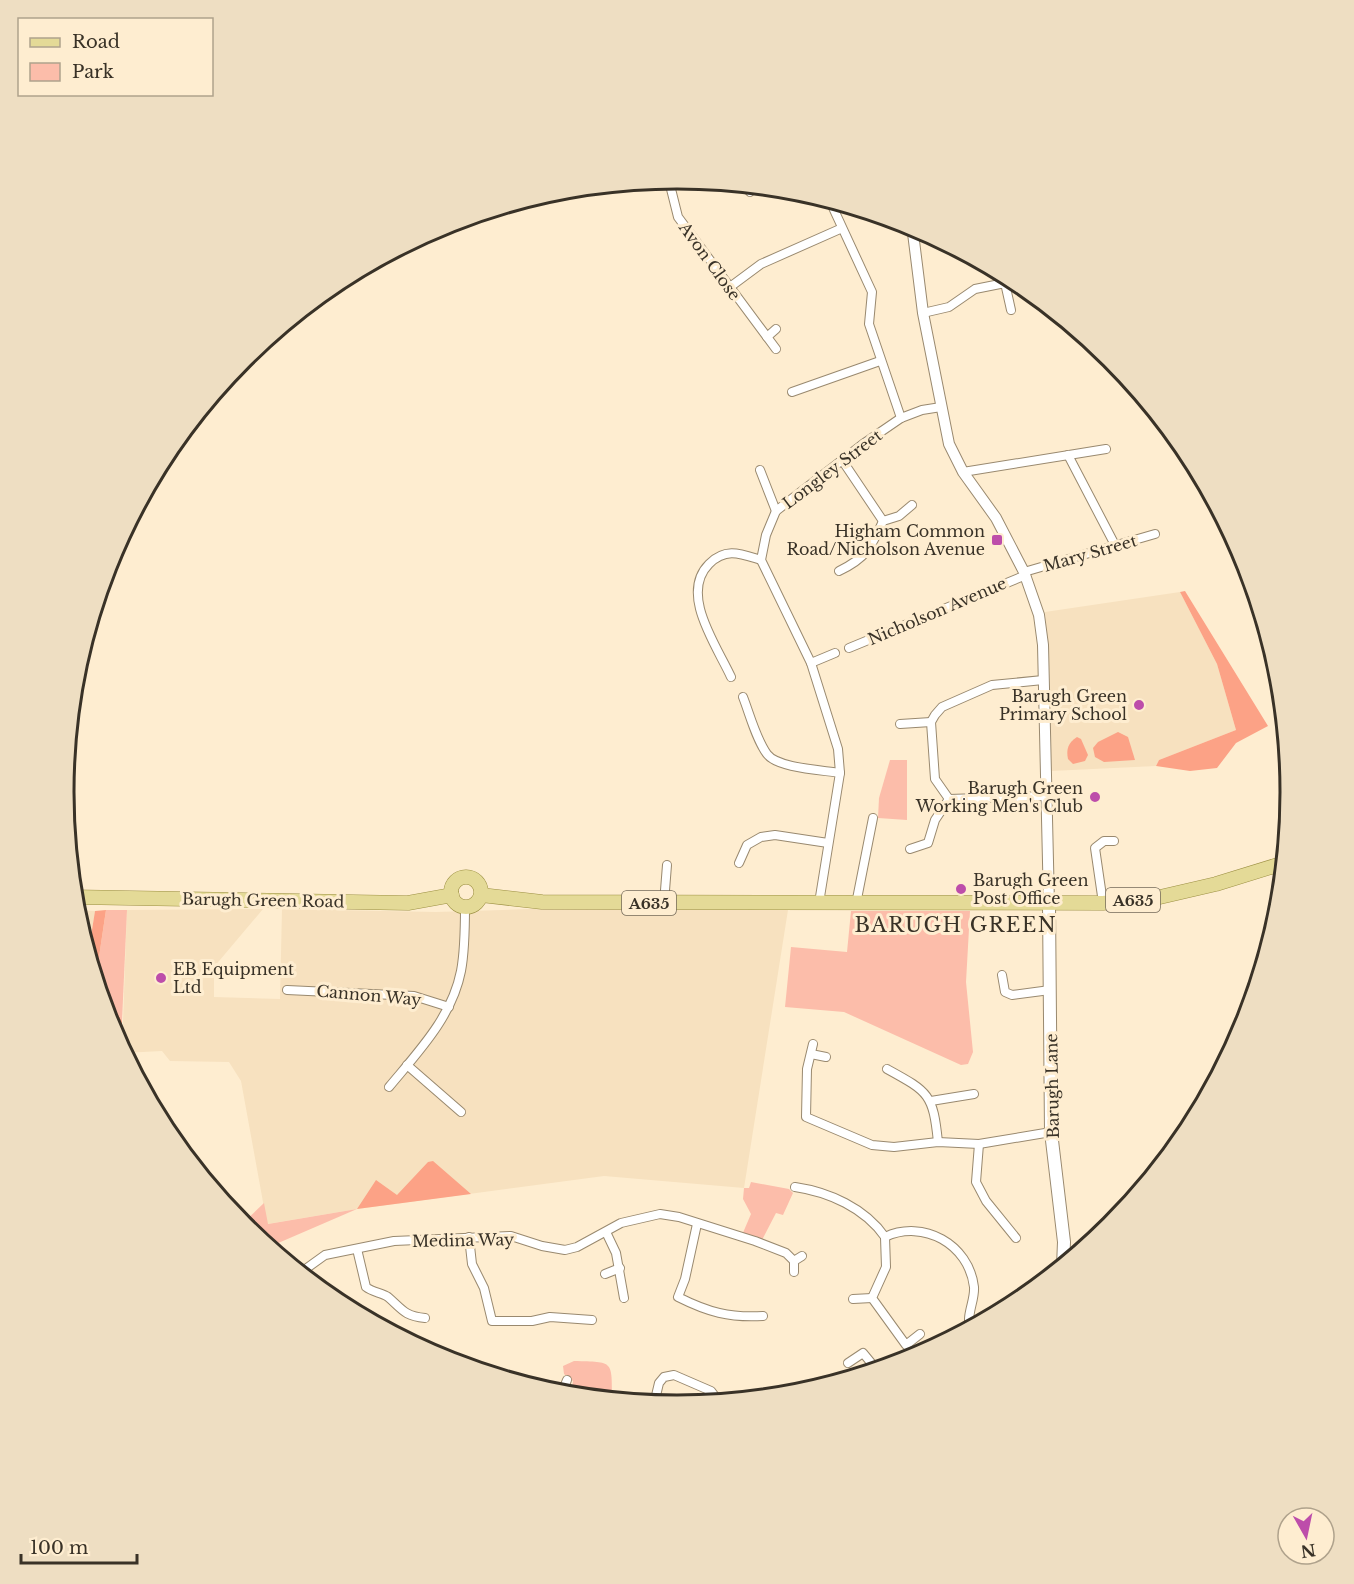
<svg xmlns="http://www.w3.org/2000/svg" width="1354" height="1584" font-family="'Libre Baskerville',serif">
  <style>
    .built { fill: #f7e1bf }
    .green { fill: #fcbdaa }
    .forest { fill: #fca286 }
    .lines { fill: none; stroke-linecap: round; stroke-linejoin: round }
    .minor-casing { stroke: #99896f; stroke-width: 10 }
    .tertiary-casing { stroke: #99896f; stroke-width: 12 }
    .secondary-casing { stroke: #99896f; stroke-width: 14 }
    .primary-casing { stroke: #9c9043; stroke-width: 15 }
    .minor { stroke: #fff; stroke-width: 8 }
    .tertiary { stroke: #fff; stroke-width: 10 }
    .secondary { stroke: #fff; stroke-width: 12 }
    .primary { stroke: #e4da97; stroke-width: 14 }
    .poi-dot { fill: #bd4daa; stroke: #feedd0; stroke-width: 2 }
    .labels { text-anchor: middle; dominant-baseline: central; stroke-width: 6; stroke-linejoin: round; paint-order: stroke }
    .shield { fill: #feedd0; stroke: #746a5a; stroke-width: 1.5 }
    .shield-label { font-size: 15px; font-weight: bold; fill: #393227 }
    .street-label { font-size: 16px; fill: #393227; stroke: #feedd0 }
    .poi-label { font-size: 16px; fill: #393227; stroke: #feedd0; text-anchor: end }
    .quarter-label { font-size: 20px; letter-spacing: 1.5px; fill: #393227; stroke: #feedd0 }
    .rim { fill: none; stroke: #393227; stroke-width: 3 }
  </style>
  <rect width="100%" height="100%" fill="#feedd0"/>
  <g class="built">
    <path d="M1180 592 1217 664 1236 730 1159 760 1156 766 1051 771 1050 681 1045 612Z"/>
    <path d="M263 909 214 967V997L280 999 282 909 436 912 530 909 788 910 744 1188 604 1176 357 1209 267 1224 241 1081 229 1062 170 1061 162 1051 123 1053 122 1049 127 910Z"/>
    <path d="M75 910 95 911 88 955 75 911Z"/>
  </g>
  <g class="green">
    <path d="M890 760H907V820L878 818 879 798Z"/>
    <path d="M106 910H127L122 1021 96 977Z"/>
    <path d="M851 911H970L966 982 973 1052 968 1064 961 1065 844 1012 785 1007 791 947 847 952Z"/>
    <path d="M751 1182 789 1189 793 1193 783 1215 776 1213 762 1240 742 1235 751 1214 743 1199 744 1188H749Z"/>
    <path d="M264 1203 268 1224 357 1209 269 1247 241 1225Z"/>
    <path d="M574 1361C614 1362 612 1360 612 1400L571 1396 573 1381 564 1374 563 1366Z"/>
  </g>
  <g class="forest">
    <path d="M1185 591 1268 726 1236 743 1217 768 1190 771 1156 766 1159 760 1236 730 1217 664 1180 592Z"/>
    <path d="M1118 732 1128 737 1135 760 1104 762 1095 757 1093 748 1098 742Z"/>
    <path d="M1077 737 1081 739 1088 755 1085 761 1073 764 1068 759C1066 749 1068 743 1077 737Z"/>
    <path d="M106 910 96 977 122 1021V1049L110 1027 88 955 95 911Z"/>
    <path d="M433 1161 471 1194 357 1209 376 1180 397 1195 428 1162Z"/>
  </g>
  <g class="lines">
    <g class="minor-casing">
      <g id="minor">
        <path d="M671 179 669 181 678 217 776 349"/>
        <path d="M745 185 750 192"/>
        <path d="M829 199 872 292 869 324 901 418"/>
        <path d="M730 287 761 264 840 229"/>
        <path d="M923 313 949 307 975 289 1005 283 1011 310"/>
        <path d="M767 337 776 329"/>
        <path d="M792 392 880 361"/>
        <path d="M1068 455 1115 545"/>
        <path d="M842 460 883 521"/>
        <path d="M760 470 776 511"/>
        <path d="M963 472 1106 449"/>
        <path d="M839 571C866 558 871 548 883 521L899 516 912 505"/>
        <path d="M1024 572 1155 534"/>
        <path d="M849 648 1026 575"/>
        <path d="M811 663 835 653"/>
        <path d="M731 677C717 646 679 594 709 564 726 547 741 554 761 560"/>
        <path d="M1043 680 992 685 942 707 935 715 931 722 935 779 949 799 1046 796"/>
        <path d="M743 697C750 715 756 739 767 754 777 768 822 770 840 773"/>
        <path d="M900 724 931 722"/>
        <path d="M910 849 928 843 935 820 949 799"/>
        <path d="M739 863 747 845 761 837 775 835 828 843"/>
        <path d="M664 903 667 865"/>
        <path d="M819 903 840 773 838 749 811 663 761 560 766 535 776 511 863 444 901 418 922 410 941 407"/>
        <path d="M1103 903 1095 848 1104 841H1114"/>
        <path d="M856 904 873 818"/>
        <path d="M1002 975 1005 992 1012 995 1050 990"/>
        <path d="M287 990 414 996 449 1007"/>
        <path d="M813 1044 807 1069 806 1117 872 1145 894 1147 938 1142 979 1144 1051 1132"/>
        <path d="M811 1054 826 1057"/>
        <path d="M407 1065 461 1112"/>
        <path d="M887 1069C929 1092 933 1094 938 1142"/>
        <path d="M389 1087C418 1052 452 1017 461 971 465 950 465 928 465 906"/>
        <path d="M931 1101 974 1094"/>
        <path d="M979 1144 976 1182 986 1201 1016 1238"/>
        <path d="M795 1187C829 1192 865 1208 885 1237 923 1219 969 1244 974 1287 975 1301 966 1314 970 1328"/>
        <path d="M697 1224 685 1279 678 1297C708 1312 729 1318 763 1316"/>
        <path d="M606 1232 616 1253 624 1298"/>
        <path d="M469 1237 472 1264 484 1288 492 1321H532L550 1317 592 1320"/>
        <path d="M885 1237 886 1267 872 1298 906 1345 920 1334"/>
        <path d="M357 1249 366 1287C372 1292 382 1293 388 1297 402 1309 404 1316 425 1318"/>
        <path d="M794 1272V1261L802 1256"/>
        <path d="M300 1273 325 1255 394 1241 511 1236 542 1246 565 1250 577 1247 621 1223 660 1214 679 1217 755 1241 786 1253 794 1261"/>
        <path d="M605 1274 620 1268"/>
        <path d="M853 1299 872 1298"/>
        <path d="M848 1363 863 1353 877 1370"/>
        <path d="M544 1390H563"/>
        <path d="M565 1395 563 1390 567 1380"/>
        <path d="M654 1404 659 1383 664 1377 674 1375 711 1391 714 1395 713 1402"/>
      </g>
    </g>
    <g class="tertiary-casing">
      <path id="tertiary" d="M912 225 923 313 949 444 963 472 996 518 1024 572 1039 615 1043 645 1049 905"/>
    </g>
    <g class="secondary-casing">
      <path id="secondary" d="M1049 905 1051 1132 1064 1242 1063 1266"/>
    </g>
    <g class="primary-casing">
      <g id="primary">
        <circle cx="466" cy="892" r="15"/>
        <path d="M481 895 542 902 1103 903 1160 897 1216 884 1284 863"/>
        <path d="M73 897 408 903 452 895"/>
      </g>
    </g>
    <use href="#minor" class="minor"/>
    <use href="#tertiary" class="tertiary"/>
    <use href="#secondary" class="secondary"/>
    <use href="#primary" class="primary"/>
  </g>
  <g class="poi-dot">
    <rect x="991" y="534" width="12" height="12" rx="3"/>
    <circle cx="1139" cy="705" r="6"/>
    <circle cx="1095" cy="797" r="6"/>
    <circle cx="961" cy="889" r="6"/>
    <circle cx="161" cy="978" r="6"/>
  </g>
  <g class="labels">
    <g class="shield">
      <rect x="1106" y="888" width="54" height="24" rx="4.5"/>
      <rect x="622" y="891" width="54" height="24" rx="4.5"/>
    </g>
    <g class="shield-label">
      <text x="1133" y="900">A635</text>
      <text x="649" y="903">A635</text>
    </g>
    <g class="street-label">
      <text transform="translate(710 261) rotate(54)">Avon Close</text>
      <text transform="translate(832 469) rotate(-37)">Longley Street</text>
      <text transform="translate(1090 553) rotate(-16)">Mary Street</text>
      <text transform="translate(937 611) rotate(-23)">Nicholson Avenue</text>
      <text transform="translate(263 900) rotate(1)">Barugh Green Road</text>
      <text transform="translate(369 995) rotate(5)">Cannon Way</text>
      <text transform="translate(1052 1086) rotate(-91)">Barugh Lane</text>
      <text transform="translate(463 1240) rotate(-1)">Medina Way</text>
    </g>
    <g class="poi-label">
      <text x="985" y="531">Higham Common<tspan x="985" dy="18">Road/Nicholson Avenue</tspan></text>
      <text x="1127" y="696">Barugh Green<tspan x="1127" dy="18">Primary School</tspan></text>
      <text x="1083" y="788">Barugh Green<tspan x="1083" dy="18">Working Men's Club</tspan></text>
      <text x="973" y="880" text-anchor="start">Barugh Green<tspan x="973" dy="18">Post Office</tspan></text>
      <text x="173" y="969" text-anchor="start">EB Equipment<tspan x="173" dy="18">Ltd</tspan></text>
    </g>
    <g class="quarter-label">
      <text x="956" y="925">BARUGH GREEN</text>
    </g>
  </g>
  <path d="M0 0H1354V1584H0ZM74 792a603 603 0 1 1 1206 0a603 603 0 1 1-1206 0Z" fill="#eedec2" fill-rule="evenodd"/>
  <path class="rim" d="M74 792a603 603 0 1 1 1206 0a603 603 0 1 1-1206 0Z"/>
  <rect x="18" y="18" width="195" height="78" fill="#feedd0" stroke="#afa28c" stroke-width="1.5"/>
  <rect x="30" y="38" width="30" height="9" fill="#e4da97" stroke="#afa28c" stroke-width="1.5"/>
  <text x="72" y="48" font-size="18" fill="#393227">Road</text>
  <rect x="30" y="63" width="30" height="18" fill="#fcbdaa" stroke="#afa28c" stroke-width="1.5"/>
  <text x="72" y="78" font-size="18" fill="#393227">Park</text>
  <g transform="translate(1306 1536) rotate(171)"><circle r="28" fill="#feedd0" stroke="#afa28c" stroke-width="1.5"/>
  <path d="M0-4.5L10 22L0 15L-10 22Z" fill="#bd4daa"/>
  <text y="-9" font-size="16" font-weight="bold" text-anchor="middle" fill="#393227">N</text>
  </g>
  <path d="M21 1554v9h116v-9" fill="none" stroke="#393227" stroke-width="3"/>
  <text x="30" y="1554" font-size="18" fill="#393227" stroke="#feedd0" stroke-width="4.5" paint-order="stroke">100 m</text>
</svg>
